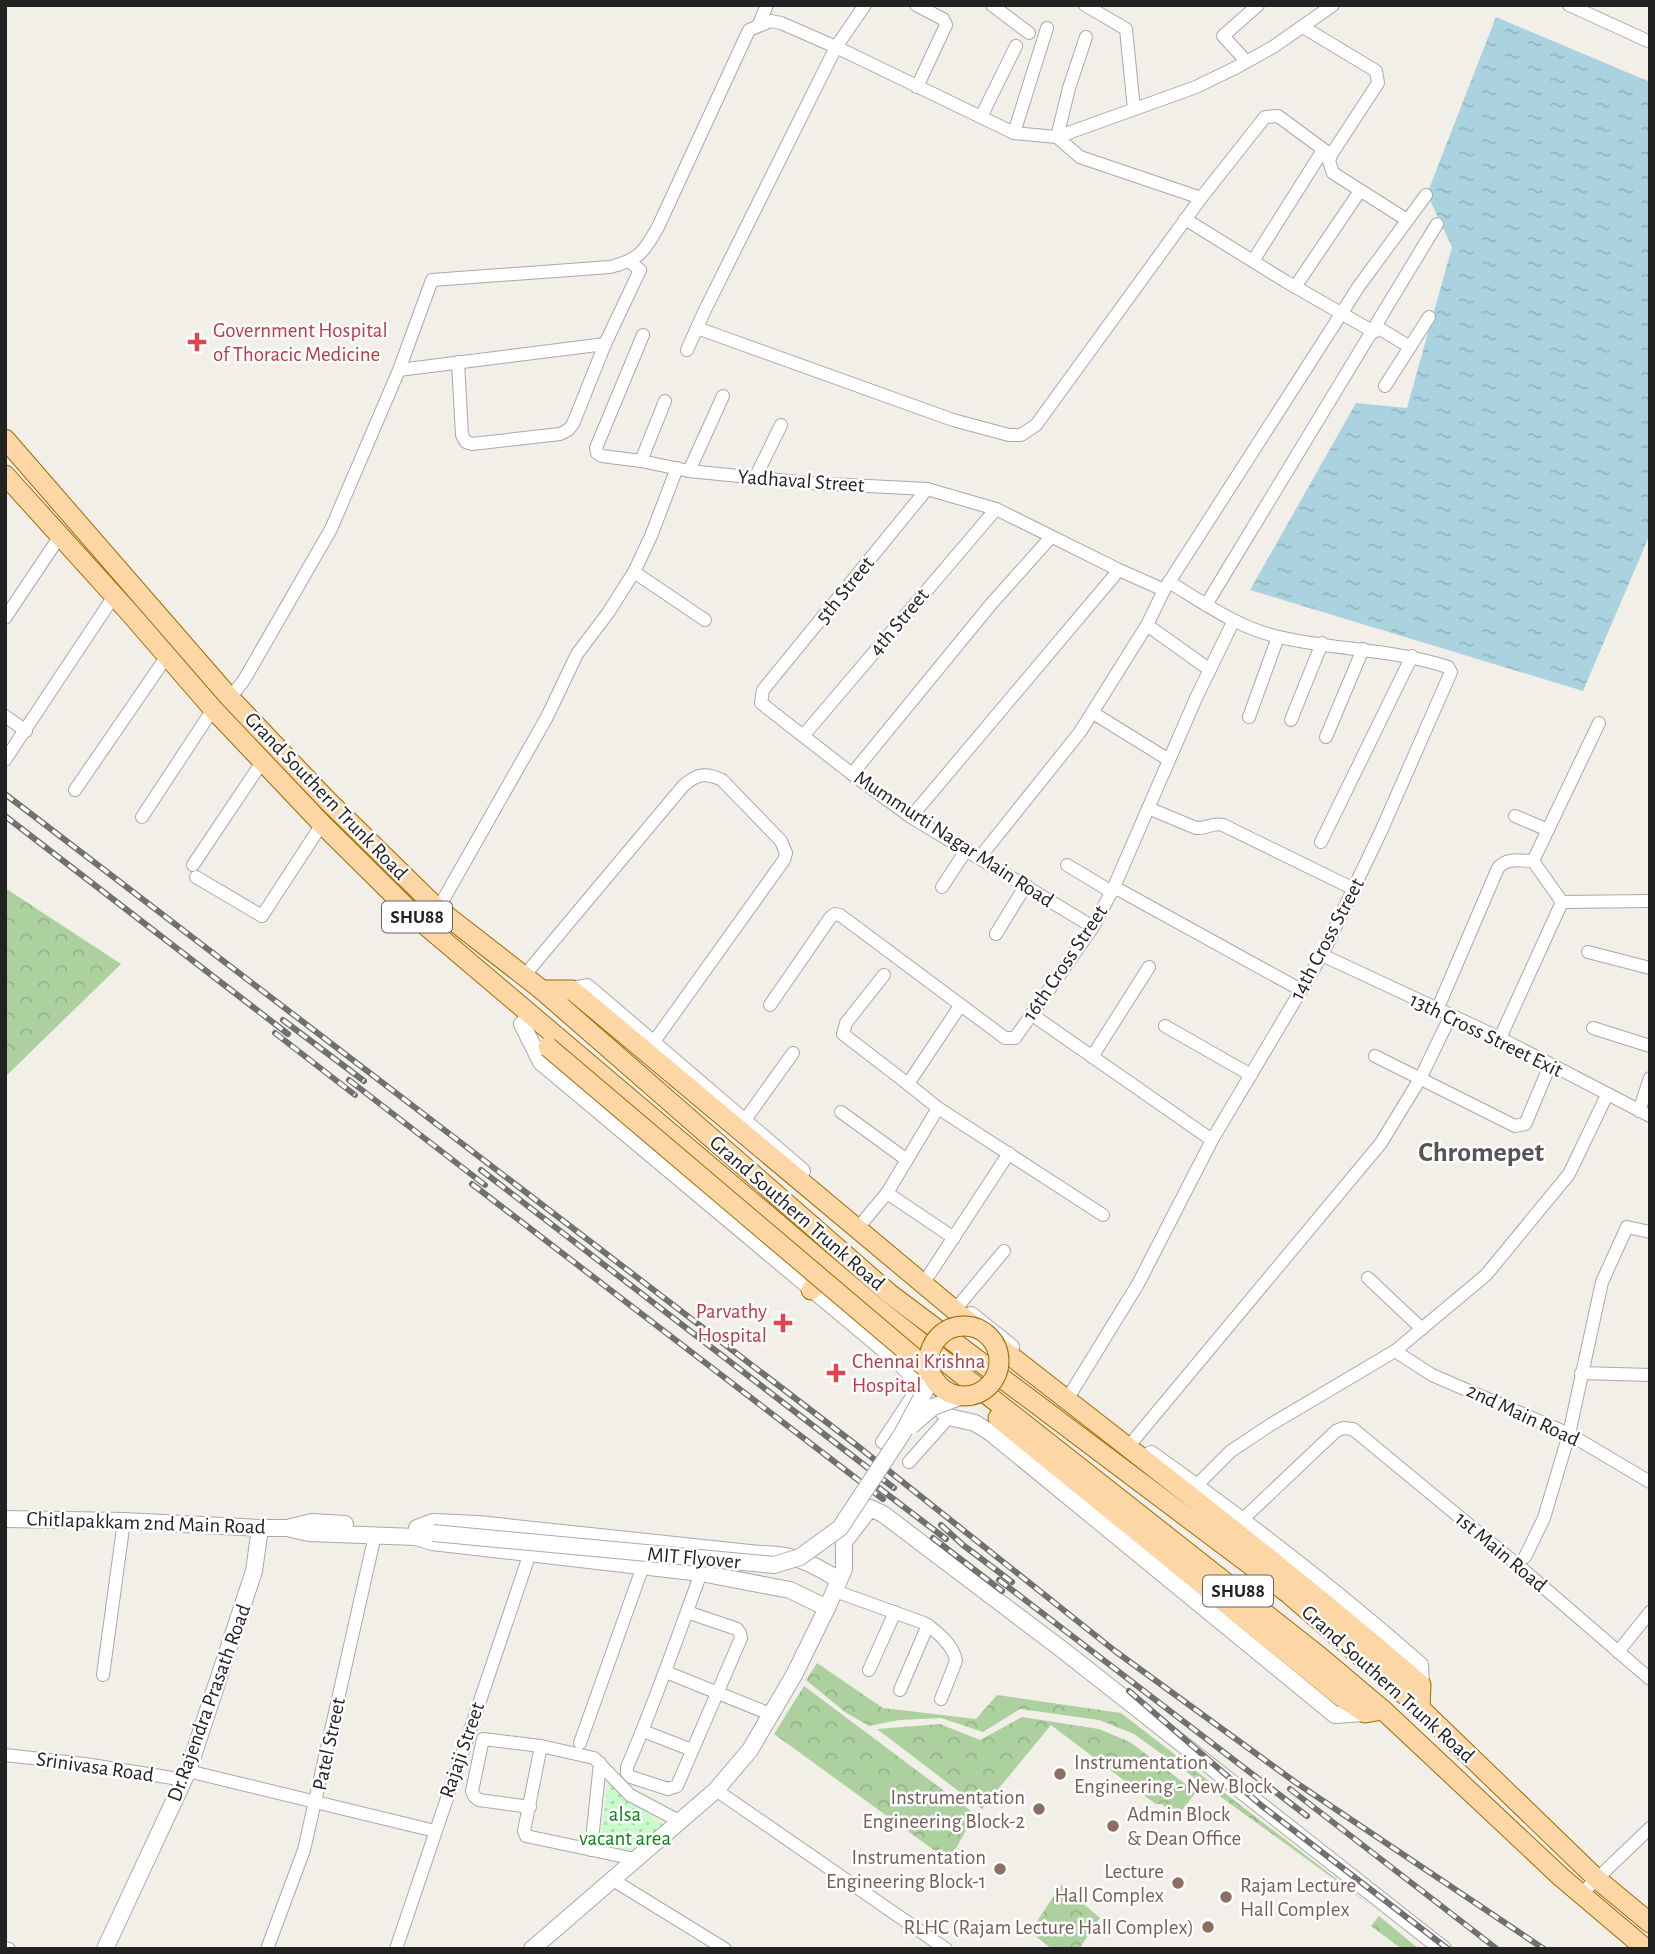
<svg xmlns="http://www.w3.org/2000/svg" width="1655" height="1954" font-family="'Alegreya Sans',sans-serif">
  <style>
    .forest { fill: url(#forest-crowns) }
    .park { fill: url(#park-dots) }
    .water { fill: url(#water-ripples) }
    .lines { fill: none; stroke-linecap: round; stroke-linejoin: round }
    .minor-casing { stroke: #a9a9a9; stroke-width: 14 }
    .tertiary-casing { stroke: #a9a9a9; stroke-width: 18 }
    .primary-casing { stroke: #a06b00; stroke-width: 21 }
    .minor { stroke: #fff; stroke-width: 12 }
    .tertiary { stroke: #fff; stroke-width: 16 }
    .primary { stroke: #fcd6a4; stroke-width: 19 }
    .rail-casing { stroke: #707070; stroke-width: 6 }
    .rail { stroke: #fff; stroke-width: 3.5; stroke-dasharray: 10; stroke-linecap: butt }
    .tertiary-bridge-casing { stroke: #a9a9a9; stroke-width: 18; stroke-linecap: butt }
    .primary-bridge-casing { stroke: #a06b00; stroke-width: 21; stroke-linecap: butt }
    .tertiary-bridge { stroke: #fff; stroke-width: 16 }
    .primary-bridge { stroke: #fcd6a4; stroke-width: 19 }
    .health-dot { fill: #e0444e; stroke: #fff; stroke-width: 2.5 }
    .education-dot { fill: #8d6e63; stroke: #fff; stroke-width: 2.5 }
    .labels { text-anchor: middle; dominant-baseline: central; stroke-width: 5; stroke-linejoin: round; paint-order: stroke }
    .shield { fill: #fff; stroke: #646464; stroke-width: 2 }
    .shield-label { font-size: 19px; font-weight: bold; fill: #222 }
    .health-label { font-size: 21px; fill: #be3a42; stroke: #fff; text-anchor: start }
    .street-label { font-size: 21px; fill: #222; stroke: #fff }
    .education-label { font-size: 21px; fill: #785e54; stroke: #fff; text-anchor: end }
    .park-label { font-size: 21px; fill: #0c8416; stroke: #fff }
    .district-label { font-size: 28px; font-weight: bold; fill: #555; stroke: #fff }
  </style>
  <defs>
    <pattern id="forest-crowns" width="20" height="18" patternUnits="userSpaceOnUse" patternTransform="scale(1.75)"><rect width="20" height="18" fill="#add19e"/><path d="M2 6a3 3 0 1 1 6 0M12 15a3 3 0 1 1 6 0" fill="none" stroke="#95b388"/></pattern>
    <pattern id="park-dots" width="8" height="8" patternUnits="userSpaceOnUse" patternTransform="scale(1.75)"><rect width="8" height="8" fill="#c8facc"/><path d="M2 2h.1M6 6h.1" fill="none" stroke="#acd6af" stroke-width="1.8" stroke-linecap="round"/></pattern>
    <pattern id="water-ripples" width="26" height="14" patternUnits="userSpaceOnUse" patternTransform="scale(1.75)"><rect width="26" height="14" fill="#aad3df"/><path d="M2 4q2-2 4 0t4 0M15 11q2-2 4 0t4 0" fill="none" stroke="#92b5bf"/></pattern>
  </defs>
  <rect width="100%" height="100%" fill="#f2efe9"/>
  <g class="forest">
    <path d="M5 888 121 964 5 1077Z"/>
    <path d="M817 1663 883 1708 976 1719 997 1695 1121 1713 1374 1908 1134 1734 1099 1720 1020 1709 983 1732 941 1718 899 1720 869 1726 845 1712 806 1680Z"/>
    <path d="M804 1686 975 1814 949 1861 774 1734Z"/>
    <path d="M1022 1717 1099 1729 1130 1742 1196 1792 1176 1818 1162 1804H1156L1146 1797 1051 1725 982 1809 877 1729 940 1724 980 1740Z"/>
    <path d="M1061 1885 1100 1918 1079 1949H1052L1030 1932Z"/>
    <path d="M1379 1916 1419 1949H1402L1371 1926Z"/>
  </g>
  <path class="park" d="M608 1782 663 1825 630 1851 599 1849Z"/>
  <path class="water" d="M1496 17 1650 82V534L1583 691 1250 590 1356 403 1407 408 1452 247 1427 194Z"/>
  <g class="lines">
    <g class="minor-casing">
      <g id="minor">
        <path d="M916 5 943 19 946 25 917 87"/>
        <path d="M992 5 1029 33"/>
        <path d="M1085 5 1126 29 1134 109"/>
        <path d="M1569 5 1650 42"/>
        <path d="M759 24 767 5"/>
        <path d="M1303 27 1376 71 1378 83 1331 155 1329 161 1333 173 1407 220"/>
        <path d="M1086 37 1069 88 1057 137 1080 157 1201 198"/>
        <path d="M1246 61 1223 36 1258 5"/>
        <path d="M981 117 1016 46"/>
        <path d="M1014 133 1047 28"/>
        <path d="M1185 219 1285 281 1374 332"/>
        <path d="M1253 261 1323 150"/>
        <path d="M1295 287 1360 191"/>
        <path d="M1377 327 1410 347"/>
        <path d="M697 328 953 420 1009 435H1021L1036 425 1201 198 1265 117 1278 116 1331 155"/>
        <path d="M643 335 596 448 597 453 602 456 641 461 689 471 809 483 927 489 996 509 1119 570 1164 590"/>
        <path d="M687 350 704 312 836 47 865 5"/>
        <path d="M458 362 462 435 466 442 472 444 560 434 568 430 573 424 605 344 640 270 630 262"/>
        <path d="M399 370 605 344"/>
        <path d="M1385 386 1429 317"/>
        <path d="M641 461 665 401"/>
        <path d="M689 471 723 396"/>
        <path d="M755 478 781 425"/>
        <path d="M927 489 763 690 761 703 852 774 911 817 1093 927"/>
        <path d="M634 572 705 620"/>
        <path d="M1206 605 1437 224"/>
        <path d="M5 618 60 536"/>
        <path d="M1147 625 1210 670"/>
        <path d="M230 698 244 680 331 529 399 370 432 280 610 267C639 260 644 252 658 227L749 30 771 21 781 23 836 47 1014 133 1057 137 1196 87 1237 67 1273 47 1333 5"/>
        <path d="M5 716 26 731"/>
        <path d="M1098 716 1169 760"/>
        <path d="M1249 717 1278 637"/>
        <path d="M1291 720 1322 643"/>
        <path d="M1599 723 1533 861 1562 902 1650 901"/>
        <path d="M803 736 996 509"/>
        <path d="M1326 737 1363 649"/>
        <path d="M5 760 114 596"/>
        <path d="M852 774 992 603 1051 537"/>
        <path d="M75 790 167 656"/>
        <path d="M1148 808 1196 828C1206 829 1213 822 1223 825L1354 889"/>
        <path d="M1515 816 1548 830"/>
        <path d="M142 817 213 709"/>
        <path d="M911 817 1119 570"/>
        <path d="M1321 842 1412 656"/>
        <path d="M980 857 1080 732 1147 625 1164 590 1359 286 1426 195"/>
        <path d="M193 865 262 762"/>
        <path d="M1067 865 1112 892"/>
        <path d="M196 877 262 916 322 824"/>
        <path d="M942 887 967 849"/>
        <path d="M1114 887 1301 990"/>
        <path d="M438 909 547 717 577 654 608 613 634 572 651 536 677 468"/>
        <path d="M996 934 1026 885"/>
        <path d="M1588 952 1650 968"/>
        <path d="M1322 955 1500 1038 1650 1116"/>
        <path d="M884 975 846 1023 843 1034 908 1084"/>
        <path d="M524 976 684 785C697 774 706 772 722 780L781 841 786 853 784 860 653 1043"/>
        <path d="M770 1005 830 918 835 914 840 915 1005 1038H1015L1093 927 1114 887 1196 698 1233 622"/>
        <path d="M960 1006 908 1084 938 1108 1103 1215"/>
        <path d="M1437 1010 1498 868C1507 857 1520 861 1533 861"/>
        <path d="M1031 1014 1212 1140"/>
        <path d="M1165 1026 1251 1075"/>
        <path d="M1593 1028 1650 1046"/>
        <path d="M1500 1038 1562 902"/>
        <path d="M1375 1056 1515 1126 1525 1124 1527 1120 1550 1065"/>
        <path d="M1092 1057 1149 967"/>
        <path d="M1639 1111 1650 1078"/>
        <path d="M841 1112 907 1160"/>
        <path d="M745 1120 793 1053"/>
        <path d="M887 1193 954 1238"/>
        <path d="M862 1223 887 1193 938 1108"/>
        <path d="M927 1278 1009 1153"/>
        <path d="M1368 1278 1422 1329"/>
        <path d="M959 1305 1004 1251"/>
        <path d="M1395 1351 1432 1375 1569 1434 1650 1482"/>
        <path d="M1581 1373 1650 1375"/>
        <path d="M1071 1393 1138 1284 1212 1140 1322 955 1382 829 1451 672 1448 667C1392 649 1335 650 1279 637 1238 628 1204 603 1169 582"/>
        <path d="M1133 1441 1381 1143 1420 1079 1450 1017"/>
        <path d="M882 1442 911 1398 915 1386"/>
        <path d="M909 1462 949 1417"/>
        <path d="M1196 1486 1231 1451 1270 1425 1395 1351 1486 1275 1569 1174 1607 1095"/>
        <path d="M1243 1519 1336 1431 1343 1428 1353 1429 1520 1567 1650 1679"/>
        <path d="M1525 1557 1544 1518 1569 1434 1602 1282 1627 1227 1650 1232"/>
        <path d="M835 1591 924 1623C937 1631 954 1646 956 1661L941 1699"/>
        <path d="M687 1612 737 1629 740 1633 741 1638 677 1786 668 1789 631 1777 627 1773V1767C655 1703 677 1638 701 1573"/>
        <path d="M1618 1652 1650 1612"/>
        <path d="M869 1670 895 1612"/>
        <path d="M666 1672 770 1714"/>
        <path d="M103 1675 124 1521"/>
        <path d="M900 1690 928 1625"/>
        <path d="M643 1731 692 1750"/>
        <path d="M580 1743 643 1566"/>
        <path d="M541 1746 524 1831 526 1836 635 1859"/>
        <path d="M5 1755 85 1764 185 1780"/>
        <path d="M188 1771 435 1831"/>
        <path d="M716 1790 946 1949"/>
        <path d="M530 1807 479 1800 474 1796 472 1791 483 1739 541 1746 594 1758 630 1795 679 1821"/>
        <path d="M591 1850 600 1763"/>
        <path d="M613 1880 725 1949"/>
        <path d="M1581 1894 1650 1828"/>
        <path d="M5 1948 9 1949"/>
        <path d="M267 1949 304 1850 375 1535"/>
        <path d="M396 1949 530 1553"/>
      </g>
    </g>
    <g class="tertiary-casing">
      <g id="tertiary">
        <path d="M572 990 587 987 802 1171"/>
        <path d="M522 1024 541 1062 897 1360 911 1374 915 1386 949 1417 975 1423 991 1433 1335 1715 1365 1713"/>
        <path d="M971 1315 1011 1347"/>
        <path d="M1151 1454C1244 1520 1334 1589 1420 1665L1421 1685"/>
        <path d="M5 1519 124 1521 260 1528H287L312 1522 345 1524"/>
        <path d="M287 1528 309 1533 416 1537 432 1542 701 1573 790 1590 827 1608"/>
        <path d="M417 1528 433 1522 478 1524 759 1554C794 1554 810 1562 839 1580"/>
        <path d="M105 1949 188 1771 254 1571 260 1528"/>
        <path d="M532 1949 716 1790 750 1750 794 1675 827 1608 844 1569V1542L870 1508 883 1514 1064 1651 1443 1949"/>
      </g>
    </g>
    <g class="primary-casing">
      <g id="primary">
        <path d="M5 439 230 698 327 800 438 909 542 990 890 1294 1289 1594 1420 1708 1597 1879 1650 1923"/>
        <path d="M5 475 129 612 213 709 322 824 418 919 877 1308 1319 1656 1383 1710 1561 1877 1646 1949"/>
        <path d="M542 990H572L976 1328"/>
        <path d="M811 1290 829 1268"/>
        <path d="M994 1343C1138 1455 1283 1566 1421 1685L1420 1708"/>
        <path d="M998 1418 1340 1696 1365 1713 1383 1710"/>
      </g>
    </g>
    <use href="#minor" class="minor"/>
    <use href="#tertiary" class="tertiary"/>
    <use href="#primary" class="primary"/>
    <g class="rail-casing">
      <g id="rail">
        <path d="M5 794 855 1444 1115 1651 1295 1782 1544 1949"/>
        <path d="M5 816 288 1034"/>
        <path d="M283 1020 364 1081"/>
        <path d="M275 1033 355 1095"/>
        <path d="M349 1080 485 1185"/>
        <path d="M481 1170 894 1488"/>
        <path d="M472 1184 883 1499"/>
        <path d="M879 1488 946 1539"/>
        <path d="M941 1525 963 1545 1012 1582"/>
        <path d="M933 1538 1002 1591"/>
        <path d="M999 1580 1307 1816"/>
        <path d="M1129 1691 1262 1806 1448 1949"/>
        <path d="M1290 1789 1497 1949"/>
      </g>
    </g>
    <use href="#rail" class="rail"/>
    <g class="tertiary-bridge-casing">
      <g id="tertiary-bridge">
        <path d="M911 1426 933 1407 962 1396"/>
        <path d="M433 1533 774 1565 800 1557 840 1528 902 1434 933 1376"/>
      </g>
    </g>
    <g class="primary-bridge-casing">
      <g id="primary-bridge">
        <path d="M548 1047 930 1371"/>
        <circle cx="964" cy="1361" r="35"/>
      </g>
    </g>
    <use href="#tertiary-bridge" class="tertiary-bridge"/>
    <use href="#primary-bridge" class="primary-bridge"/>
  </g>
  <g class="health-dot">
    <path d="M193.5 331.5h7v7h7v7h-7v7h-7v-7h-7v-7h7z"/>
    <path d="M779.5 1312.5h7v7h7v7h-7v7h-7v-7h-7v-7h7z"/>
    <path d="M832.5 1362.5h7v7h7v7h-7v7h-7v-7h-7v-7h7z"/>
  </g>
  <g class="education-dot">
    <circle cx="1060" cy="1774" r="7"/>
    <circle cx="1039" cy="1809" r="7"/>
    <circle cx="1113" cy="1826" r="7"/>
    <circle cx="1000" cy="1869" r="7"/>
    <circle cx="1178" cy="1883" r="7"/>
    <circle cx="1226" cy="1897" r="7"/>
    <circle cx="1208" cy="1927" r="7"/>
  </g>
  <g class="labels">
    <g class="shield">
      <rect x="382" y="901.5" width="70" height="31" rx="5"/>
      <rect x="1203" y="1575.5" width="70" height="31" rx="5"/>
    </g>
    <g class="shield-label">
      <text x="417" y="917">SHU88</text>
      <text x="1238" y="1591">SHU88</text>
    </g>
    <g class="health-label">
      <text x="213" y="330">Government Hospital<tspan x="213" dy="24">of Thoracic Medicine</tspan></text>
      <text x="767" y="1311" text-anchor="end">Parvathy<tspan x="767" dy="24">Hospital</tspan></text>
      <text x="852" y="1361">Chennai Krishna<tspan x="852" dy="24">Hospital</tspan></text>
    </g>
    <g class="street-label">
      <text transform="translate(801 481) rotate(4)">Yadhaval Street</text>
      <text transform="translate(845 590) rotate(-51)">5th Street</text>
      <text transform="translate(899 622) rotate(-50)">4th Street</text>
      <text transform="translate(326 796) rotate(46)">Grand Southern Trunk Road</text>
      <text transform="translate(954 839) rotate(33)">Mummurti Nagar Main Road</text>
      <text transform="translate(1327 939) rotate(-62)">14th Cross Street</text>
      <text transform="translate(1065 963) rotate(-56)">16th Cross Street</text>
      <text transform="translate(1486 1035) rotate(26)">13th Cross Street Exit</text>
      <text transform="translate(797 1213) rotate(41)">Grand Southern Trunk Road</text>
      <text transform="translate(1523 1415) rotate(25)">2nd Main Road</text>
      <text transform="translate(146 1523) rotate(2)">Chitlapakkam 2nd Main Road</text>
      <text transform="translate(1501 1552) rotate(40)">1st Main Road</text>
      <text transform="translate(694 1558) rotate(5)">MIT Flyover</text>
      <text transform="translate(1388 1684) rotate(42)">Grand Southern Trunk Road</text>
      <text transform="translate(209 1703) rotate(-70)">Dr.Rajendra Prasath Road</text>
      <text transform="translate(329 1744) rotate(-78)">Patel Street</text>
      <text transform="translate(462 1750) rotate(-71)">Rajaji Street</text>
      <text transform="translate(95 1767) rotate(8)">Srinivasa Road</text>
    </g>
    <g class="education-label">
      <text x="1074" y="1762" text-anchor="start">Instrumentation<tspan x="1074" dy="24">Engineering - New Block</tspan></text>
      <text x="1025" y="1797">Instrumentation<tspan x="1025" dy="24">Engineering Block-2</tspan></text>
      <text x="1127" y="1814" text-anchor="start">Admin Block<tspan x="1127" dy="24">&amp; Dean Office</tspan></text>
      <text x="986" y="1857">Instrumentation<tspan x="986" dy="24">Engineering Block-1</tspan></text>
      <text x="1164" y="1871">Lecture<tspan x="1164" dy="24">Hall Complex</tspan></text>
      <text x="1240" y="1885" text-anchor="start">Rajam Lecture<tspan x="1240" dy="24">Hall Complex</tspan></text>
      <text x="1194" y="1927">RLHC (Rajam Lecture Hall Complex)</text>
    </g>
    <g class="park-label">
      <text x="625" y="1814">alsa<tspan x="625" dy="24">vacant area</tspan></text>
    </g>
    <g class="district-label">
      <text x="1481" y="1153">Chromepet</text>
    </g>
  </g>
  <rect width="1655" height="1954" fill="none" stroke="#222222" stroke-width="14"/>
</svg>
